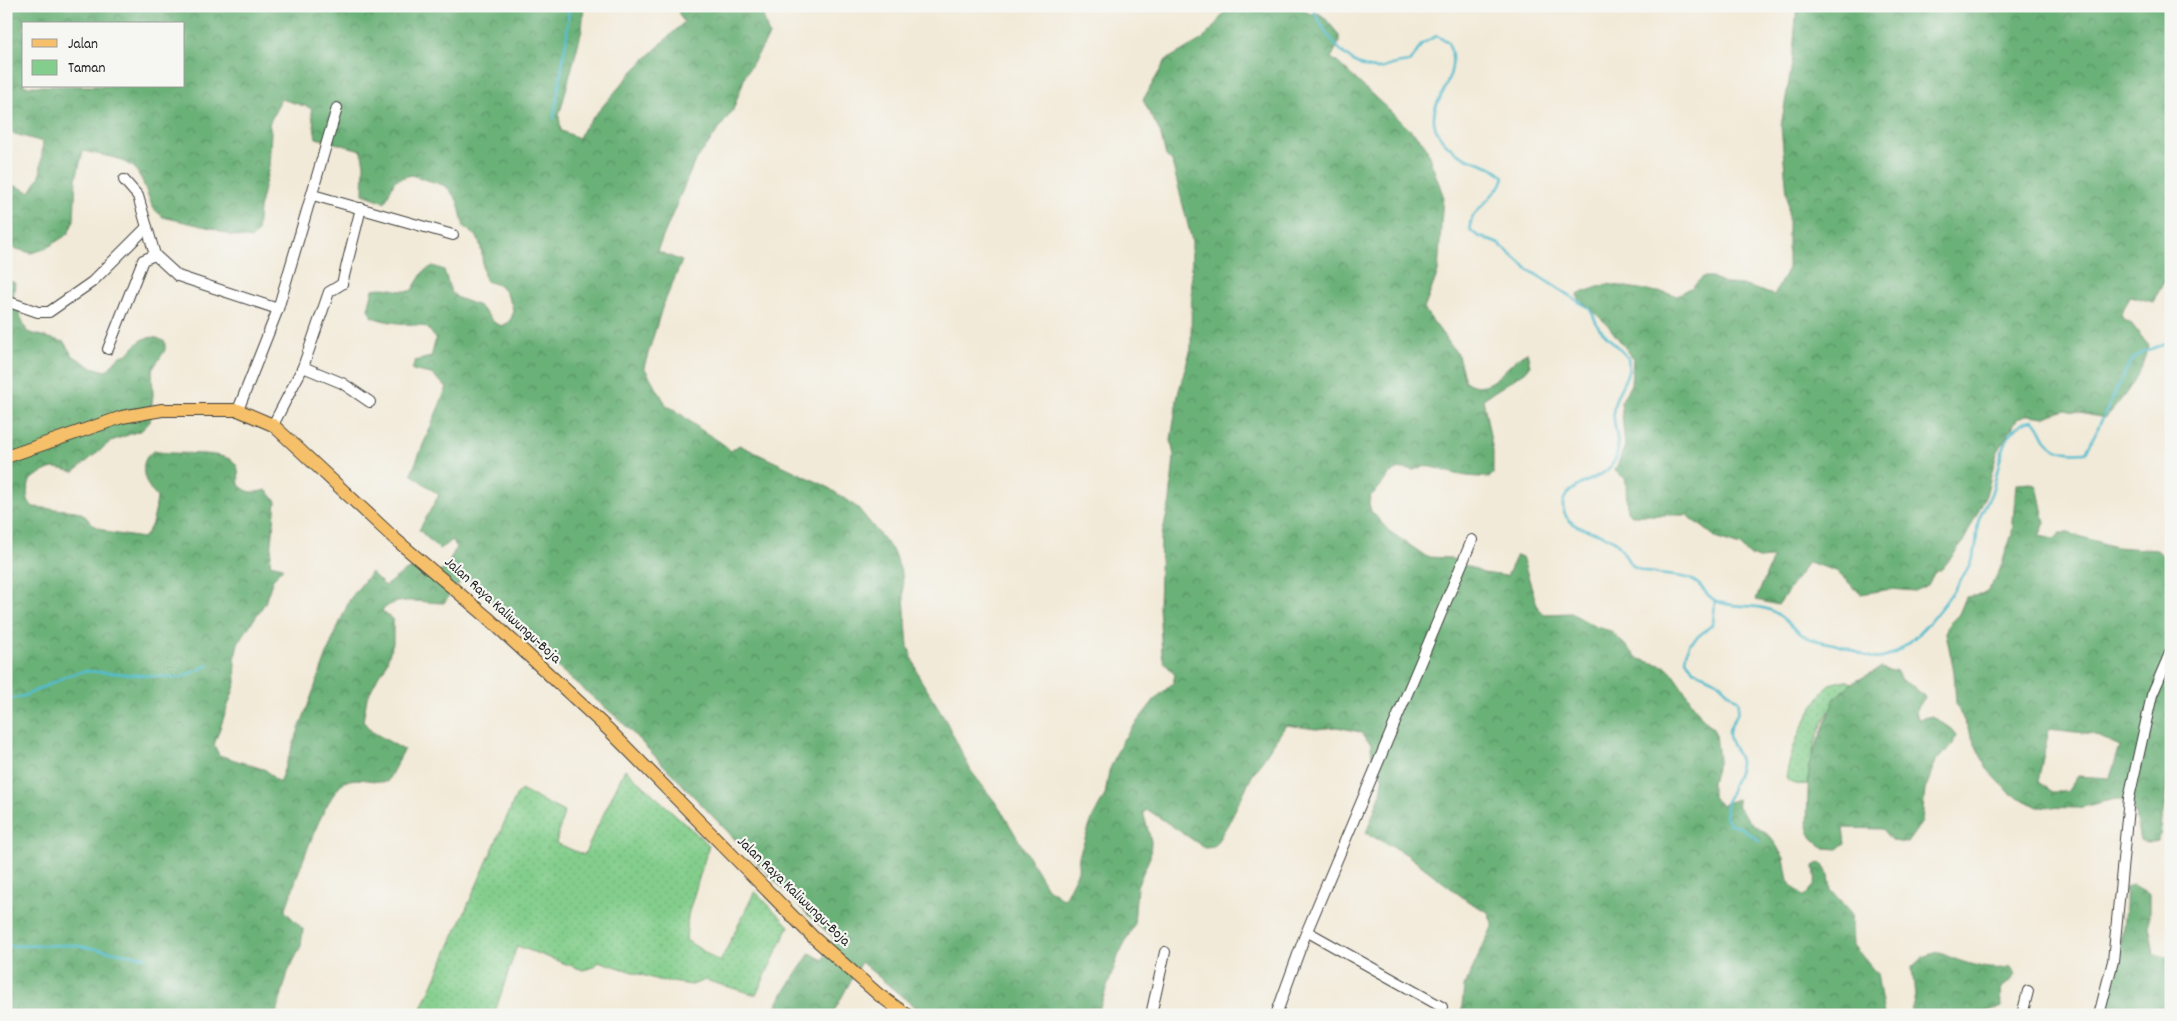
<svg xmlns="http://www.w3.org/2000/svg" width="2177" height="1021" font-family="Dekko,sans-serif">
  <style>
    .green { fill: url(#green-dots); stroke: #507554 }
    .forest { fill: url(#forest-crowns); stroke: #43664a; fill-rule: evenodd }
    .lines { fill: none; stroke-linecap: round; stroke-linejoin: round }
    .stream { stroke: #53bdcf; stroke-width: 2.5 }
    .minor-casing { stroke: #3c3b38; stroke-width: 12 }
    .major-casing { stroke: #3c3b38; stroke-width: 14 }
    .minor { stroke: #fff; stroke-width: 10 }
    .major { stroke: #f6c06b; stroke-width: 12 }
    .labels { text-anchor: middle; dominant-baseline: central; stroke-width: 4.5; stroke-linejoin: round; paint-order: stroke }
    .street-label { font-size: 15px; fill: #1c1c1c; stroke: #f6f6f2 }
  </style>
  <defs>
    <pattern id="green-dots" width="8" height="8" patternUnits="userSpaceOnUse" patternTransform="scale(1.25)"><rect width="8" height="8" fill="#83ce8c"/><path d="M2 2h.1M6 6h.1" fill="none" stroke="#71b078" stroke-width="1.8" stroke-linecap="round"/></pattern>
    <pattern id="forest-crowns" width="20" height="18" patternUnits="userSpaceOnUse" patternTransform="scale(1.25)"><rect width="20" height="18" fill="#6ab178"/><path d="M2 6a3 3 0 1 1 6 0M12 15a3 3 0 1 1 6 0" fill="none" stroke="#568f62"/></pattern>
  </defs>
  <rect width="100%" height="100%" fill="#f6f6f2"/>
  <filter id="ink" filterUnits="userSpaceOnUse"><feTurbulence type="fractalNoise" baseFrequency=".02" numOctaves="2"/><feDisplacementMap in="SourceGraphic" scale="10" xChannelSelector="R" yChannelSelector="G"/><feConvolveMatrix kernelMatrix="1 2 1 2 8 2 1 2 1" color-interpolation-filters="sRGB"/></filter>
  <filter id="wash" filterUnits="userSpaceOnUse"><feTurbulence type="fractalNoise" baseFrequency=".0096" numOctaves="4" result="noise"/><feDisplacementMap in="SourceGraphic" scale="20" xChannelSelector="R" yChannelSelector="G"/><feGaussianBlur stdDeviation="1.12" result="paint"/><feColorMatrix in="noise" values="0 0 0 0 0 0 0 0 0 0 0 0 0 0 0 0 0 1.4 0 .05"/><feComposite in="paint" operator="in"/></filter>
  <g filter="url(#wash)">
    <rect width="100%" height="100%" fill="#f2ead8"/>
    <g class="green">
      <path d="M1845 680 1852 683C1824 706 1810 748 1808 784 1800 785 1790 785 1786 778 1792 742 1807 712 1829 684Z"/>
      <path d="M625 769 709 845 688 915 686 940 720 962 755 891 789 926 756 995 705 980 692 985 658 980 598 961 594 967 583 970 517 946 494 1015H419L517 794 521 790 564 812 556 843 584 855Z"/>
    </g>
    <g class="forest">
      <path d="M6 6H584L582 30 559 116 561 131 579 138 583 129 633 71 684 22 679 14 678 6H764L762 12 769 36 746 74 733 110 694 163 657 251 682 261 662 308 644 367 667 406C678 410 686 419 696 426 707 435 720 440 731 451L739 445 826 486 858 508 893 551 902 574 908 646 919 677 943 715 971 771 999 807 1047 888 1064 899 1078 871 1079 856 1092 819 1105 795 1109 771 1122 741 1155 699 1173 683 1175 675 1164 662 1162 654 1159 607 1161 539 1170 501 1174 456 1171 440 1178 394 1191 348 1192 241 1172 162 1166 156 1160 132 1143 100 1166 60 1201 40 1212 29 1229 6H1300L1310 14 1318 13 1324 17 1339 35V43L1331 58 1337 62 1420 139 1425 145 1443 195 1438 272 1424 309 1458 355 1465 381C1491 399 1508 360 1527 352L1530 366 1525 372 1483 399 1493 451V474L1490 477C1480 477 1470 477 1461 475 1445 473 1430 461 1414 470 1385 464 1389 483 1370 496L1369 504 1371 511 1389 531 1427 557 1450 558 1483 573 1507 576 1517 555 1522 557 1539 611 1545 614 1571 613 1596 627 1611 631 1639 659 1667 667 1673 673 1700 715 1712 727 1716 735 1719 759 1712 782V797L1721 805 1737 799 1738 807 1749 821 1771 837 1784 858 1788 881 1804 897C1818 881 1816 887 1814 866L1821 862 1829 875 1831 890 1851 913 1853 945 1877 974 1884 1015H1461L1464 987 1493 925 1488 912 1469 902 1406 854 1366 833 1381 793 1383 779 1372 758 1371 744 1360 732 1337 727 1316 729 1286 725 1253 774 1228 824 1214 847 1205 848 1148 810 1143 812 1151 841 1150 857 1137 886 1134 925 1119 954 1097 1015H924L861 962 832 1015H773L779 1000 810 953 823 960 834 938 806 913 621 721 543 655 465 576 444 603C425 603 395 595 382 611L393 620V643L384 670 380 673 367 698 363 721 371 731 404 750 387 782C374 783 357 775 345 782 322 797 295 884 285 911L303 929 301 946 288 972 276 1015H6V279L15 283 13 298 27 332 64 342 72 355 91 367 106 371C115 364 114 356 128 354 138 341 149 331 165 342V350L152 370 153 394 150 422 142 430 111 441 74 472C49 466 54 466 31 479 26 490 25 499 33 507L76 511 83 514 93 525 111 533 143 538C154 526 155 513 157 497 144 486 136 460 154 451 172 456 223 449 235 463 240 469 238 478 239 485 249 494 254 493 266 490L276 501 270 564 283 567 273 579 265 603 238 643 235 659 236 683 214 745 219 755 266 770 279 783 333 638 350 599 371 572 385 586 405 571 418 566 434 576 447 567 456 547 453 540 439 549 419 530 439 495 411 474 447 387 431 374 412 370 415 361 431 357 436 339 427 327C408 323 390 324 372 317L368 309 373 289C391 286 395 292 411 291L424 271 433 266 444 270 451 292 458 298 479 306 495 323 502 326C522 316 510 300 501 286L486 281C480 268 485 251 477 237 474 233 467 230 464 227L458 202 449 189 443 185 411 175 395 180 385 202 363 194 364 164 361 150 316 138 311 108 281 99 269 124 271 132 269 167 259 209 257 233 251 239 229 235 215 229 163 217 153 208 142 180 134 167 116 158 83 151 76 179 74 220 68 234 45 249 31 253 6 246V182L30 192 40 176 43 142 8 132 6 137ZM24 24H184V86H24Z"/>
      <path d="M1797 6H2171V269L2153 302 2131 296 2121 313 2123 319 2130 322 2148 345C2142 374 2125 397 2105 418L2065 410 2045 417 2029 415 2017 419 1997 453 1986 495 1962 544 1942 569 1934 573 1928 585 1914 591 1891 589 1861 594 1836 571 1808 562 1778 605 1756 600 1773 558 1758 559 1751 556 1740 546 1718 539 1687 515H1632L1627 511 1626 482 1625 478 1615 471 1625 446 1621 402 1631 384 1633 358 1606 323 1578 298V294L1607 284 1677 295 1691 288 1703 277H1712L1726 284 1742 285 1774 295 1788 268V205L1781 126 1792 64Z"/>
      <path d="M2031 483 2037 486 2045 523 2039 536 2055 539 2060 533H2068L2116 547 2157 550 2171 563V779L2167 785 2159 841 2147 843 2140 841 2133 803 2115 799 2078 808 2038 807 2010 793 1987 769 1956 704 1954 672 1946 633 1948 625 1959 614 1966 597 1981 595 1987 592 1999 572 2012 534 2016 484ZM2049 729 2093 734 2120 746 2110 778 2078 776 2067 792H2053L2038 782Z"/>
      <path d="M1881 668 1897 672 1901 680 1914 687 1925 697 1916 711 1918 719 1932 716 1951 729 1956 735 1953 744 1936 761 1925 790 1922 822 1907 843 1892 841 1882 829 1843 828 1845 844 1838 849 1823 848 1811 837 1807 822 1809 764 1835 698 1852 683Z"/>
      <path d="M2133 885 2149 895V926L2154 954 2171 958V1015H2105C2114 976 2127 927 2125 887Z"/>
      <path d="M1938 952C1955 960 1993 974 2010 966L2016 974 2010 982 2001 987 2002 1007 1973 1015H1910L1915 996 1912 967 1923 957Z"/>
    </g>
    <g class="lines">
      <g class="stream">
        <path d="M1312 6C1323 31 1346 68 1377 69 1385 69 1389 65 1396 64 1401 62 1405 64 1411 61L1422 44 1436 36 1447 41C1458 61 1450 79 1440 98 1424 125 1442 146 1467 158 1481 164 1494 165 1504 177L1501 185 1473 216 1470 224 1471 231 1478 236 1499 244 1529 270 1590 309 1599 328 1628 358C1632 377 1617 388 1614 406 1610 428 1629 451 1607 470 1594 482 1553 488 1565 514 1572 532 1603 530 1616 542 1624 549 1626 563 1636 568 1654 577 1672 573 1690 579 1702 583 1705 596 1716 601 1733 609 1758 603 1774 612 1785 618 1793 629 1804 636 1815 642 1829 642 1841 646 1852 649 1862 656 1873 658 1904 666 1963 583 1973 557 1978 546 1976 534 1978 523 1980 511 1990 501 1993 488 2000 465 2002 424 2033 420 2040 425 2041 433 2046 440 2058 454 2070 453 2086 452L2131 361 2142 352 2171 342"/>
        <path d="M554 118 567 34 569 6"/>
        <path d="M1715 601 1713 624 1689 644 1686 659 1693 670 1717 681 1739 702C1738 706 1739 711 1737 714 1734 722 1728 725 1729 735 1730 745 1741 756 1740 763 1738 782 1719 804 1728 823L1742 828 1759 841"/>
        <path d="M6 700 24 696 69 675 85 671 180 678 209 665"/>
        <path d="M6 946 72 945 146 957"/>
      </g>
    </g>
  </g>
  <g filter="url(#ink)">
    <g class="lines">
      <g class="minor-casing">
        <g id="minor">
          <path d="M124 180 138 196 155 255 178 276 278 309"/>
          <path d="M313 195 453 235"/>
          <path d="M6 301 38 312H49L92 282 147 227"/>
          <path d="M108 349 143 260 155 255"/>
          <path d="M303 367 342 383 370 402"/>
          <path d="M238 410 278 309 337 108"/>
          <path d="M273 425 303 367 329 292 342 284 361 208"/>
          <path d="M1308 932 1442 1007"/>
          <path d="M1151 1015 1165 952"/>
          <path d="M1276 1015 1304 938 1472 540"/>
          <path d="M2022 1015 2028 991"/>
          <path d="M2099 1015 2113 961 2129 798 2152 695 2171 651"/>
        </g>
      </g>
      <g class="major-casing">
        <path id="major" d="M6 457 122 417 162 410H238L273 425 395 539 487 617 609 730 813 937 879 995 907 1015"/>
      </g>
      <use href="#minor" class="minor"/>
      <use href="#major" class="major"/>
    </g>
  </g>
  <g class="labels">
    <g class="street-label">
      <text transform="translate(502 611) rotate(42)">Jalan Raya Kaliwungu-Boja</text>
      <text transform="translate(793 892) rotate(44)">Jalan Raya Kaliwungu-Boja</text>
    </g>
  </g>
  <rect width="2177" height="1021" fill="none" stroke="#f6f6f2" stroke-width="25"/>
  <rect x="22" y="22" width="162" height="65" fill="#f6f6f2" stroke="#9f9f9c"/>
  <rect x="32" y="39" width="25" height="8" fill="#f6c06b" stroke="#9f9f9c"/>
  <text x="68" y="48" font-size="15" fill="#1c1c1c">Jalan</text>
  <rect x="32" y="60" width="25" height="15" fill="#83ce8c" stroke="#9f9f9c"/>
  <text x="68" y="72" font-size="15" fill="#1c1c1c">Taman</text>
</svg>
